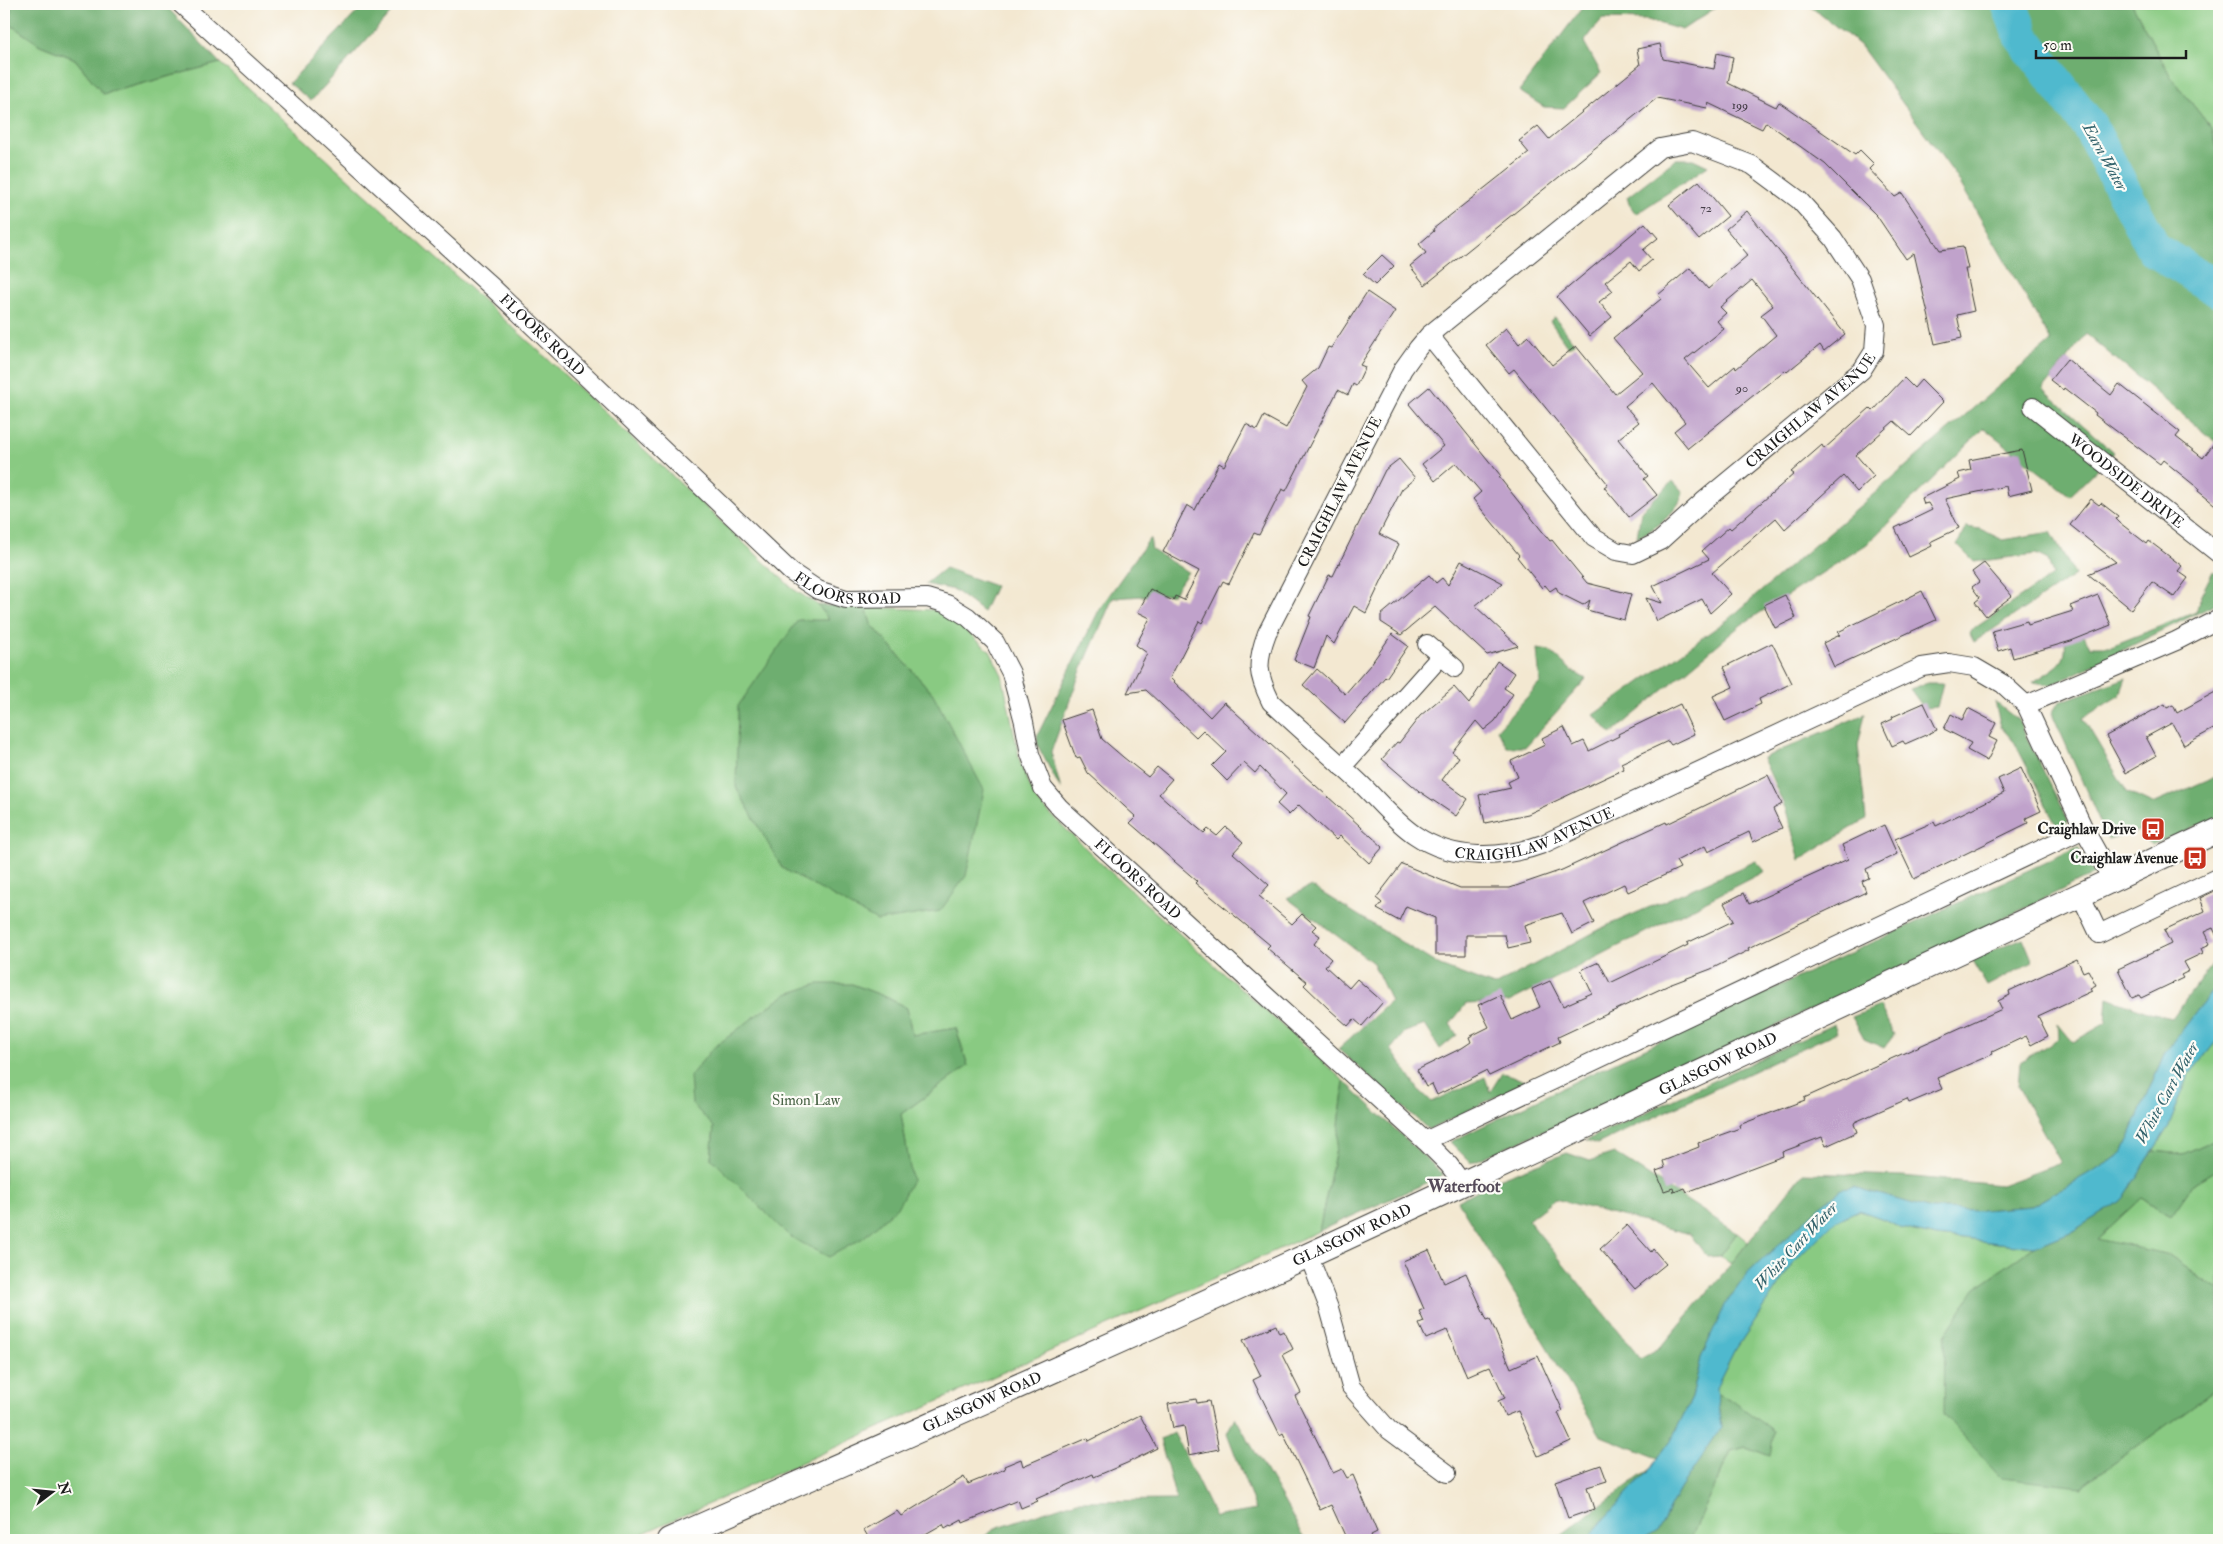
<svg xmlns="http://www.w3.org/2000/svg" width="2223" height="1544" font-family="'IM FELL Double Pica',serif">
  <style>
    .green { fill: #89ca82; stroke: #52734f; fill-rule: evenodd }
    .forest { fill: #6eae70; stroke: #456546 }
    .water { fill: #50b9ce; stroke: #366a75 }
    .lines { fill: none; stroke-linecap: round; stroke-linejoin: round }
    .river { stroke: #50b9ce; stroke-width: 36 }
    .building { fill: #c0a2cb; fill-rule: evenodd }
    .street-casing { stroke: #3c3b37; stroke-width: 20 }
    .secondary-casing { stroke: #3c3b37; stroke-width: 26 }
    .street { stroke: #fff; stroke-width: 18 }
    .secondary { stroke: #fff; stroke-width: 24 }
    .labels { text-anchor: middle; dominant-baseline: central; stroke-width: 4.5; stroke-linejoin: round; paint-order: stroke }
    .number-label { font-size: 12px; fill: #453e48 }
    .street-label { font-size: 15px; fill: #1c1c1c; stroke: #fdfcf7 }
    .poi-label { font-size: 15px; font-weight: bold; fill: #1c1c1c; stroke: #fdfcf7; text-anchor: end }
    .park-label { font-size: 15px; fill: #486245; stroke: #fdfcf7 }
    .water-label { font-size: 16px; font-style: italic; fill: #33636c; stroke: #fdfcf7 }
    .quarter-label { font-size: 18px; font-weight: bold; fill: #554b59; stroke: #fdfcf7 }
  </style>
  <rect width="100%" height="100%" fill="#fdfcf7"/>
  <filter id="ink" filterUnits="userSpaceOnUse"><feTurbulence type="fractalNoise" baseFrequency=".02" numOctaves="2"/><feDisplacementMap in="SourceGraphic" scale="10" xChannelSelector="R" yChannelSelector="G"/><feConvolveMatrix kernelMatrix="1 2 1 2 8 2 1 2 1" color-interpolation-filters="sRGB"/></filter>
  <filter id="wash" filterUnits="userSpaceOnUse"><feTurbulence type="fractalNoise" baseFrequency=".0096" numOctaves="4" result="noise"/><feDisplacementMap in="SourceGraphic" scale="20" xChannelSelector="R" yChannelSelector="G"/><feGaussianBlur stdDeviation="1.12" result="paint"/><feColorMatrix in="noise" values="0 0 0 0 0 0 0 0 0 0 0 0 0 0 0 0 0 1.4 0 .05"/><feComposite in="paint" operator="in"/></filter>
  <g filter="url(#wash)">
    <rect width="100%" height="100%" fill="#f3e8d1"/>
    <g class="green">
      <path d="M4 4H11V25L40 45 75 59 103 94 220 63 539 351 793 589 818 605 829 620 933 694 871 624 866 607 935 610 954 621 990 651 1002 675 1021 766 1036 800 1106 868 1344 1081 1337 1144 1319 1231 628 1540H4ZM852 984 886 997 907 1008 912 1035 956 1028 968 1066 901 1114 906 1144 711 1159 714 1127Z"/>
      <path d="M2132 4H2219V156L2212 129 2171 77Z"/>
      <path d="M2219 1038V1138L2183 1154 2153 1151 2169 1126 2189 1075Z"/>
      <path d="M2219 1168V1290L2166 1254 2096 1240 2141 1198 2171 1216 2194 1183Z"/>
      <path d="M1859 1210 1889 1221 1901 1228 1937 1236 2034 1247 1975 1288 2081 1487 2219 1387V1540H1690L1731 1451 1746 1447 1770 1456 1730 1400 1717 1394 1716 1388 1734 1352 1793 1263 1835 1221Z"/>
      <path d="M1737 1233 1748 1242 1731 1264 1720 1256Z"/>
    </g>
    <g class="forest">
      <path d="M11 4H164L220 63 103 94 75 59 40 45 11 25Z"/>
      <path d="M365 4H399L311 101 289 83Z"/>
      <path d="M1585 4H1721L1682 30 1647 20 1602 19 1584 42 1601 73 1564 108 1544 107 1519 91Z"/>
      <path d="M1807 4H2132L2171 77 2212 129 2219 156V445L2086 334 2043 389 2114 453 2070 496 1984 428 1867 544 1741 625 1611 734 1594 715 1730 618 2051 341 1956 176 1860 45Z"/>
      <path d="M1676 159H1693L1708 166 1636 214 1629 204 1627 197Z"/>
      <path d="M1555 317 1575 344 1568 347 1550 321Z"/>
      <path d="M1673 481 1683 492C1680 510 1654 531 1637 537L1641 511Z"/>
      <path d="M1966 527 1980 529 2003 540 2051 532 2075 575 1974 642 1969 632 2053 575 2048 560 2036 554 1974 562 1957 545Z"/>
      <path d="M1150 538 1152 550 1188 572 1173 594 1113 598 1080 673 1051 752 1061 790 1038 746 1037 736 1100 608Z"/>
      <path d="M945 568 995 586 983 612 954 590 925 584Z"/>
      <path d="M2213 571 2219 577V598L2212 606 2052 685 2033 682C2070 659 2067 662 2063 619L2071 617 2090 646H2111L2196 612 2201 595Z"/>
      <path d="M818 605 866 607 871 624 933 694 984 790 966 876 940 911 877 921 782 868 736 787 738 706 798 620H829Z"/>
      <path d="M1537 649 1550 651 1572 671 1586 679 1525 747H1507L1497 730 1540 683Z"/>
      <path d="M2126 678 2120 695 2083 718 2127 792 2152 804 2219 775V818L2151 845 2139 831 2108 840 2052 713 2059 702Z"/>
      <path d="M1928 683H1943L1937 707 1924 708 1910 689Z"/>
      <path d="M1995 702 2018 720 2068 820 2060 833 2015 743 2001 727Z"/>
      <path d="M1865 714 1858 745 1866 819 1800 860 1786 810 1763 758Z"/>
      <path d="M2078 847 2094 874C1888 976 1680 1071 1471 1163L1450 1142 1609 1065Z"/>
      <path d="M1756 861 1765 871 1509 1002 1466 1004 1450 1024 1457 1035 1440 1049 1425 1025 1405 1032 1391 1049 1418 1089 1432 1102 1485 1077 1490 1092 1502 1073 1513 1076 1526 1082 1429 1130 1338 1049 1391 1001 1373 963 1287 898 1311 886 1440 966 1494 986 1606 926Z"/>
      <path d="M2023 938 2033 962 1987 986 1971 959Z"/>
      <path d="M2219 955V982L2164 1054 2122 1154 2032 1206 1982 1210 1931 1209 1854 1187 1842 1189 1818 1208 1747 1274 1725 1306 1701 1358 1692 1398 1671 1440 1658 1458 1601 1436 1458 1201 1498 1179 1567 1153 1590 1161 1614 1153 1737 1233 1720 1256 1707 1257 1690 1234 1555 1199 1528 1220 1640 1358 1662 1346 1731 1264 1803 1173 1902 1176 2001 1185 2061 1163 2018 1087 2020 1062 2059 1038 2058 1024 2073 1042 2106 1023 2108 997 2150 1013 2172 1018Z"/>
      <path d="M818 984H852L886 997 907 1008 912 1035 956 1028 968 1066 901 1114 912 1180 898 1206 863 1238 829 1257 789 1236 711 1158 714 1127 692 1104 690 1076 712 1049 758 1014 787 994Z"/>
      <path d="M1880 1006 1894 1035 1884 1048 1864 1039 1852 1017Z"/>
      <path d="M1834 1024 1837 1032 1597 1144 1587 1140Z"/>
      <path d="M1344 1081 1444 1175 1319 1231 1337 1144Z"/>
      <path d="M2219 1138V1168L2194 1183 2171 1216 2141 1198 2097 1239 2166 1254 2219 1290V1387L2081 1487 2002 1478 1944 1415 1945 1335 1975 1288 2034 1247 2073 1231 2121 1201 2153 1151 2183 1154Z"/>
      <path d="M1717 1394 1730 1399 1774 1431 1770 1456 1746 1447 1731 1451 1690 1540H1643L1658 1530 1680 1489 1721 1428Z"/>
      <path d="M1235 1417 1306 1540H979L998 1527 1077 1501 1176 1500 1160 1439 1174 1433 1215 1517 1256 1510 1227 1433Z"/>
      <path d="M1650 1469 1586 1540H1554Z"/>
    </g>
    <path class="water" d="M2219 982V1038L2189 1075 2169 1126 2121 1201 2073 1231 2034 1247 1937 1236 1901 1228 1889 1221 1859 1210 1835 1221 1793 1263 1734 1352 1716 1388 1721 1428 1680 1489 1658 1530 1643 1540H1586L1650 1469 1671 1440 1692 1398 1701 1358 1725 1305 1747 1274 1818 1208 1842 1189 1854 1187 1931 1209 1982 1210 2032 1206 2122 1154 2164 1054Z"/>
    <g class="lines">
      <path class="river" d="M2009 4 2022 37 2090 127 2154 249 2219 290"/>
    </g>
    <g id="blocks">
      <g class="building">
        <path d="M1660 44 1663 59 1714 69 1717 53 1733 57 1728 83 1776 107 1779 102 1855 155 1860 150 1874 164 1869 169 1895 197 1902 193 1940 250 1963 247 1968 269H1965L1974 311 1957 315 1962 338 1935 344 1914 253 1906 259 1877 216 1825 164 1766 122 1762 129 1708 103 1707 108 1657 98 1425 285 1410 266 1426 253 1419 244 1434 231 1433 229 1529 153 1519 141 1538 126 1549 139 1640 65 1637 49Z"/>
        <path d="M1699 181 1728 216 1699 240 1669 205Z"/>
        <path d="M1747 211 1845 334 1824 351 1820 345 1787 372 1785 370 1688 448 1674 431 1685 422 1653 383 1625 406 1639 422 1618 439 1648 476 1644 479 1657 495 1629 517 1604 487 1608 484 1514 369 1509 373 1486 345 1506 328 1519 344 1528 336 1552 365 1576 346 1615 394 1642 372 1613 338 1661 299 1658 295 1690 268 1708 289 1748 255 1726 229ZM1752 280 1773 306 1761 315 1776 335 1736 369 1735 366 1709 388 1685 360 1724 329 1717 321 1726 313 1720 307Z"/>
        <path d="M1645 223 1658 238 1643 250 1652 260 1639 271 1631 261 1605 282 1613 291 1599 302 1612 317 1590 336 1557 297Z"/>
        <path d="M1382 255 1394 266 1375 285 1363 274Z"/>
        <path d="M1367 292 1395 311 1360 365 1365 367 1356 386 1353 384 1348 395 1338 390 1286 491 1282 489 1259 535 1254 533 1229 584 1223 581 1202 623 1199 621 1170 678 1210 717 1224 702 1383 847 1369 863 1340 836 1336 840 1299 805 1289 815 1277 804 1286 794 1260 767 1255 773 1244 763 1227 781 1212 766 1226 752 1203 730 1196 737 1146 690 1127 693 1147 653 1136 645 1150 618 1138 612 1150 589 1173 601 1175 596 1184 600 1199 571 1163 552 1187 505 1195 510 1219 463 1224 466 1246 424 1257 430 1264 416 1286 428 1307 387 1302 381 1318 368 1328 347 1331 348Z"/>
        <path d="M2067 359 2111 395 2119 384 2180 432 2176 437 2203 458 2219 436V508L2198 491 2199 489 2163 460 2160 464 2095 415 2096 413 2064 388 2063 390 2050 380Z"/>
        <path d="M1904 378 1914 388 1921 380 1943 402 1911 436 1894 421 1856 455 1874 476 1857 492 1843 476 1785 529 1776 518 1712 573 1731 594 1710 613 1702 599 1657 621 1646 598 1662 603 1653 586 1709 559 1702 551 1729 527 1731 529 1794 474 1791 472 1822 445 1824 449 1870 408 1873 411Z"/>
        <path d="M1429 387 1501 476 1499 477 1550 541 1552 540 1587 583 1631 594 1624 620 1587 610 1590 600 1583 605 1559 593 1556 587 1550 591 1545 585 1542 588 1517 557 1519 555 1473 499 1481 492 1456 463 1435 481 1422 464 1444 446 1409 404Z"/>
        <path d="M2022 450 2032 490 2008 496 2006 486 1945 499 1959 528 1930 542 1932 546 1909 557 1895 528 1932 510 1928 503 1924 504 1922 498 1960 479 1958 473 1971 470 1969 460Z"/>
        <path d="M1399 459 1415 478 1402 489 1379 534 1399 544 1366 613 1354 606 1334 644 1326 636 1314 668 1294 660 1311 617 1309 616 1329 575 1333 576 1385 470Z"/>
        <path d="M2091 499 2099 505 2101 503 2118 516 2116 519 2120 523 2147 544 2149 541 2182 566 2178 571 2188 578 2174 597 2152 582 2131 609 2088 574 2116 562 2070 525Z"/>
        <path d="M1461 561 1503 583 1475 606 1518 646 1487 655 1435 607 1401 635 1381 622V615L1429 575 1436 583 1442 578 1448 585Z"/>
        <path d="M1984 563 2012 596 1986 616 1975 602 1980 598 1972 587 1979 582 1972 572Z"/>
        <path d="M1922 591 1936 620 1834 667 1823 643 1840 635 1838 632Z"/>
        <path d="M1785 595 1796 618 1775 628 1764 605Z"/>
        <path d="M2098 595 2111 625 2071 641 2013 658 2010 647 1998 651 1992 631 2027 621 2028 625 2073 611 2070 606Z"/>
        <path d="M1392 634 1408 646 1386 678 1385 677 1345 723 1303 685 1317 669 1345 694 1371 664Z"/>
        <path d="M1772 643 1792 683 1759 699 1761 704 1725 721 1713 696 1733 687 1724 667Z"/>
        <path d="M1497 661 1514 673 1504 688 1513 694 1495 721 1484 730 1476 721 1452 752 1459 757 1442 780 1468 799 1456 816 1419 791 1382 759 1397 742 1399 743 1420 716 1454 687 1469 704Z"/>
        <path d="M2219 690V726L2184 745 2172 723 2146 737 2156 756 2126 773 2106 736 2165 704 2167 708 2173 705 2177 713Z"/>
        <path d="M1924 703 1937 730 1905 744 1903 741 1892 746 1882 724 1893 719 1892 717Z"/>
        <path d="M1680 704 1694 734 1671 745 1668 741 1621 763 1624 769 1528 814 1485 823 1479 795 1511 788 1508 782 1518 777 1511 761 1545 745 1542 738 1564 727 1573 746 1584 741 1589 751 1619 736 1618 734Z"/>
        <path d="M1968 708 1996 723 1989 737 1997 741 1987 761 1967 750 1971 743 1944 729 1951 714 1962 720Z"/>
        <path d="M1092 710 1102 739 1123 757 1148 777 1157 767 1172 779 1159 794 1193 824 1204 833 1208 829 1217 836 1226 827 1243 842 1233 853 1269 885 1259 896 1292 924 1302 914 1316 926 1312 930 1320 936 1314 944 1331 959 1325 966 1349 988 1357 979 1383 1002 1362 1026 1354 1019 1348 1026 1330 1010 1304 985 1307 982 1267 948 1270 945 1195 883 1197 881 1130 823 1136 817 1088 773 1080 757 1076 758 1062 720Z"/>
        <path d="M2021 768 2041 811 2026 818 2028 823 1914 879 1895 839 1934 822 1936 826 2004 793 1998 779Z"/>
        <path d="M1768 775 1782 804 1773 809 1782 828 1753 842 1749 832 1708 852 1705 846 1676 861 1680 868 1628 892 1624 884 1584 903 1594 923 1572 934 1562 913 1525 925 1530 943 1508 948 1505 935H1466V955H1435V918L1406 906 1399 921 1377 909 1382 903 1376 898 1402 864 1460 888H1510L1562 870 1666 822 1667 824Z"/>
        <path d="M1884 825 1897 854 1866 869 1869 878 1862 881 1866 892 1748 948 1749 950 1711 969 1669 985 1558 1037 1560 1042 1489 1076 1486 1071 1437 1095 1432 1084 1426 1087 1417 1070 1462 1048 1471 1042 1469 1037 1489 1027 1478 1005 1500 995 1512 1020 1540 1007 1532 989 1550 981 1563 1006 1592 993 1581 970 1599 962 1610 983 1639 969 1688 945 1687 943 1733 921 1724 903 1744 893 1749 904 1848 859 1842 845Z"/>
        <path d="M2219 889V941L2213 928 2204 932 2210 944 2201 948 2203 953 2184 962 2189 971 2181 975 2183 978 2141 998 2139 995 2132 998 2118 969 2171 944 2164 930 2205 911 2200 898Z"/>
        <path d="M2077 959 2083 972 2088 970 2096 985 2090 988 2092 991 2038 1016 2048 1036 2031 1045 2026 1036 1992 1052 1993 1054 1937 1078 1942 1089 1909 1103 1907 1099 1855 1122 1854 1124 1857 1132 1826 1146 1822 1137 1782 1152 1783 1156 1687 1192 1685 1188 1674 1192 1673 1188 1664 1191 1656 1171 1665 1168 1663 1161 1699 1147 1698 1143 1740 1128 1739 1125 1805 1100 1804 1098 2002 1009 1998 1001 2010 995 2009 991Z"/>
        <path d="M1627 1225 1651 1252 1653 1249 1666 1264 1635 1289 1600 1249Z"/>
        <path d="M1429 1250 1444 1283 1466 1273 1487 1320 1490 1319 1511 1368 1538 1356 1563 1411 1558 1413 1571 1441 1538 1456 1518 1411 1505 1416 1498 1401 1505 1398 1490 1366 1467 1376 1447 1330 1426 1339 1419 1324 1424 1322 1419 1311 1424 1309 1403 1261Z"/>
        <path d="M1276 1325 1279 1333 1284 1331 1293 1349 1282 1355 1301 1393 1295 1396 1333 1473 1342 1469 1347 1478 1353 1475 1377 1532 1371 1535 1373 1540H1347L1331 1505 1320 1510 1283 1433 1280 1435 1253 1380 1261 1376 1243 1340Z"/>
        <path d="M1196 1399 1197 1403 1209 1401 1219 1449 1189 1455 1184 1426 1173 1428 1168 1404Z"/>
        <path d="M1140 1415 1157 1448 1127 1463 1094 1477 1093 1474 1036 1499 1038 1501 1021 1508 1018 1500 963 1523 962 1520 951 1526 950 1525 945 1528 943 1524 915 1540H870L864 1530 897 1511 901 1516 964 1477 968 1484 1005 1469 1004 1466 1021 1459 1023 1466 1088 1438 1089 1441Z"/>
        <path d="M1601 1465 1607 1481 1587 1487 1594 1509 1568 1518 1555 1481Z"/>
      </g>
    </g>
  </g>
  <g filter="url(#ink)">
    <use href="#blocks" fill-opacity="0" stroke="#3c3b37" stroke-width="1"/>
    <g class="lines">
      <g class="street-casing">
        <g id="street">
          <path id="s1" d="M181 4 492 287 791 572 818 590 846 599 927 598 947 604 968 617 995 642 1011 673 1024 722 1030 754 1043 788 1060 808 1425 1141 1449 1165 1463 1184"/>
          <path id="s2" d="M1429 335 1594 538 1616 551 1633 554 1660 541 1705 500 1862 370 1874 351 1876 325 1860 279 1833 238 1799 200 1752 165 1692 142 1660 148 1429 335 1418 348 1403 369 1267 633C1256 662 1257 674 1271 702 1300 729 1330 755 1359 782 1377 799 1394 821 1415 835 1453 861 1502 859 1543 844L1922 667 1949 663 1974 667 2003 684 2026 705 2084 829 2112 879"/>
          <path id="s3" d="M2033 407 2219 554"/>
          <path d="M1427 644 1455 668"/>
          <path d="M2026 705 2176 641 2219 619"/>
          <path d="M1342 767 1440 657"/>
          <path d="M2080 894 2099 934 2219 877"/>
          <path d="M1425 1141 2084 829"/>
          <path d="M1308 1254 1329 1308 1351 1387 1389 1430 1447 1473"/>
        </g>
      </g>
      <g class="secondary-casing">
        <g id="secondary">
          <path id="s4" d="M669 1540C936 1423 1202 1306 1466 1182 1717 1065 1967 946 2219 830"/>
        </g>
      </g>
      <use href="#street" class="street"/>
      <use href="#secondary" class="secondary"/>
    </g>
  </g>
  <defs>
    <g id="bus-square" transform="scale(1.25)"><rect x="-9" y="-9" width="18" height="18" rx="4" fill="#c8321e" stroke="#fdfcf7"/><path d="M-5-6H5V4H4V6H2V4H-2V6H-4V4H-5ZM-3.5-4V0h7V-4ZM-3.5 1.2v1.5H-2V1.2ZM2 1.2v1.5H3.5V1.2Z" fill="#fff"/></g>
  </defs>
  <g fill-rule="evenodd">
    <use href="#bus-square" x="2153" y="829"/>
    <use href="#bus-square" x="2195" y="858"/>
  </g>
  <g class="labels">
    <g class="number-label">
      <text x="1740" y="105">199</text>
      <text x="1706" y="208">72</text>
      <text x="1742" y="388">90</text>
    </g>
    <g class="street-label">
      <text stroke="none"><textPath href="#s1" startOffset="490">FLOORS ROAD</textPath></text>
      <text stroke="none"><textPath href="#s2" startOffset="534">CRAIGHLAW AVENUE</textPath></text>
      <text stroke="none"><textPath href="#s3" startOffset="119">WOODSIDE DRIVE</textPath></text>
      <text transform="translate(1340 492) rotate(-63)">CRAIGHLAW AVENUE</text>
      <text stroke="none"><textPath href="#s1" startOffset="895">FLOORS ROAD</textPath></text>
      <text stroke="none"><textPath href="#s2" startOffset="1984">CRAIGHLAW AVENUE</textPath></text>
      <text stroke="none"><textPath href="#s1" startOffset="1345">FLOORS ROAD</textPath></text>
      <text stroke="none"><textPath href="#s4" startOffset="1152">GLASGOW ROAD</textPath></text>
      <text stroke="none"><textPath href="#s4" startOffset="748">GLASGOW ROAD</textPath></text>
      <text stroke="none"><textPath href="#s4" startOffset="342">GLASGOW ROAD</textPath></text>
    </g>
    <g class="poi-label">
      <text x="2136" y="829">Craighlaw Drive</text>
      <text x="2178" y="858">Craighlaw Avenue</text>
    </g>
    <g class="park-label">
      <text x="806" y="1100">Simon Law</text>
    </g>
    <g class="water-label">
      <text transform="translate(2105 157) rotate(61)">Earn Water</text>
      <text transform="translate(2167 1093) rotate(-61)">White Cart Water</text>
      <text transform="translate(1796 1246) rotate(-47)">White Cart Water</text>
    </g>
    <g class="quarter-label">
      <text x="1464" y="1186">Waterfoot</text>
    </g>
  </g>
  <rect width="2223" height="1544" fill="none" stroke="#fdfcf7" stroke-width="20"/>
  <g transform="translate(52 1492) rotate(74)" stroke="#fdfcf7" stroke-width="4" paint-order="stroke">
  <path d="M0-4L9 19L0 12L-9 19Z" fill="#1c1c1c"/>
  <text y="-8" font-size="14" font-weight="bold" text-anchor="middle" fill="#1c1c1c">N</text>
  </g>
  <path d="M2036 50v8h150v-8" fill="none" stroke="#1c1c1c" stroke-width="2.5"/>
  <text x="2043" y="50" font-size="15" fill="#1c1c1c" stroke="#fdfcf7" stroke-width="4" paint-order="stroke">50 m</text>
</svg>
